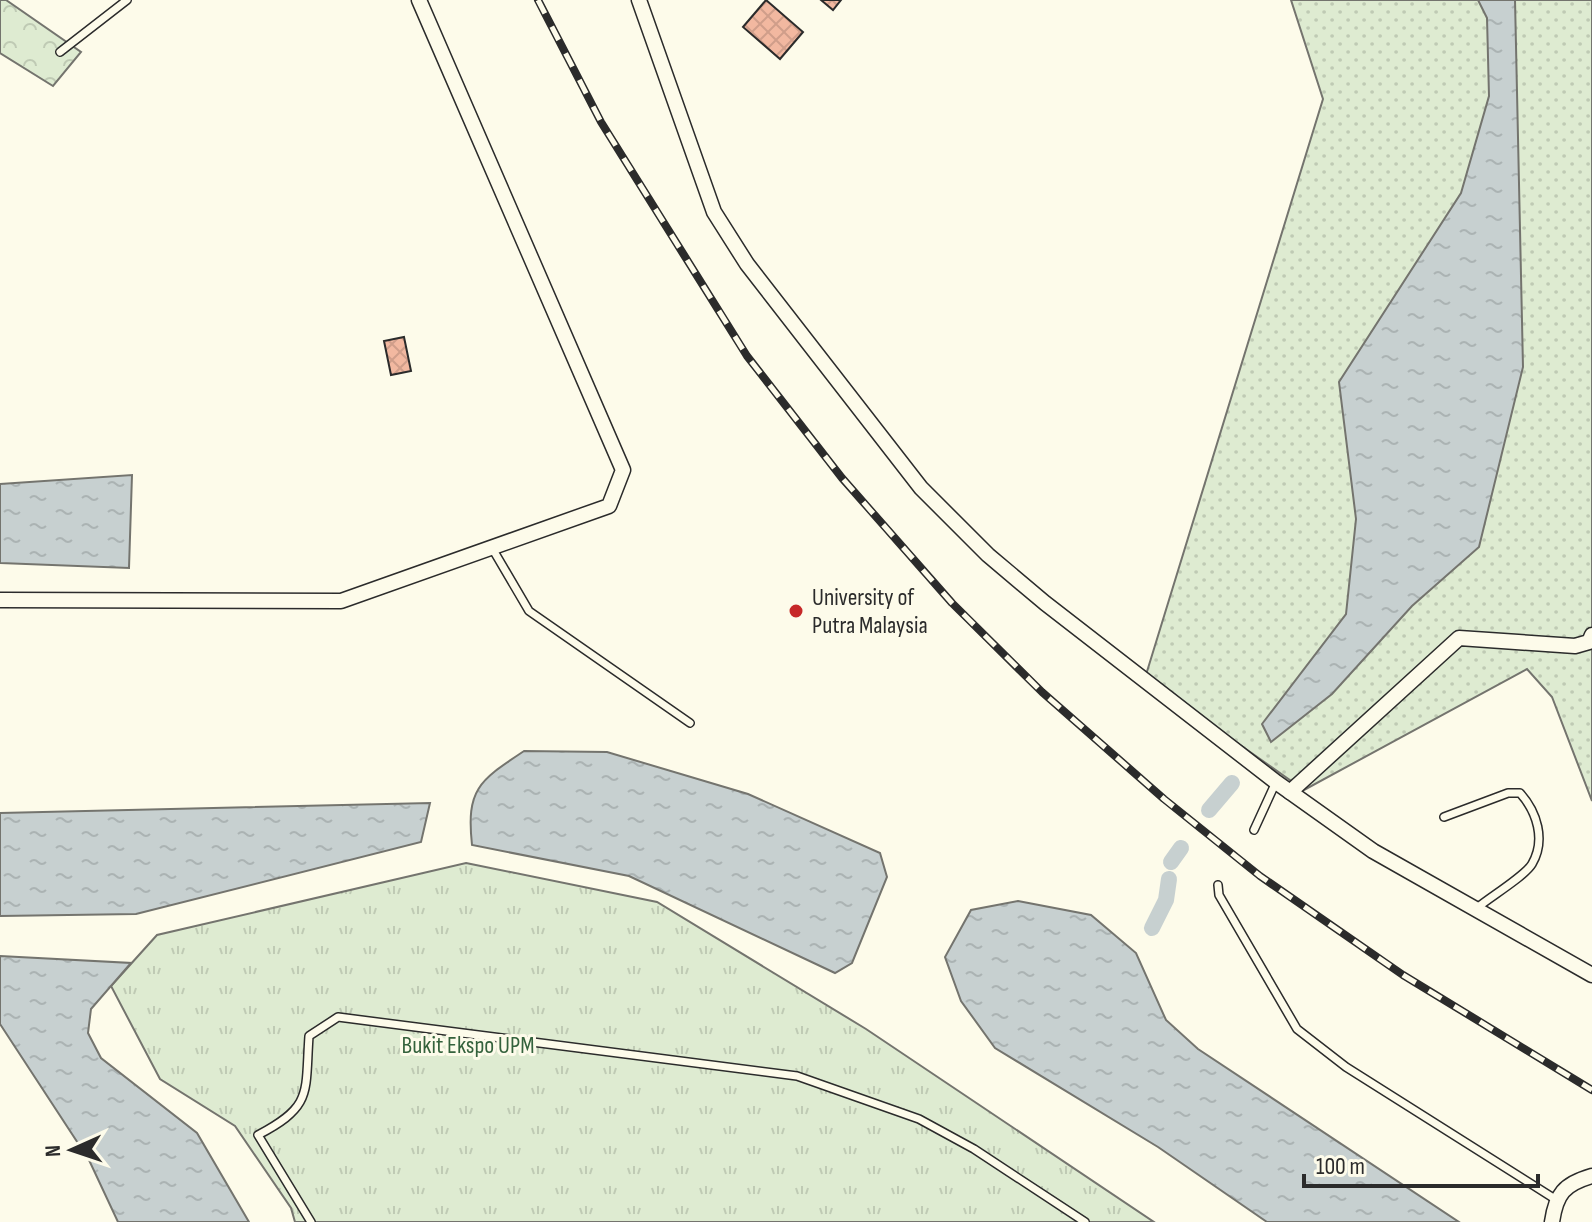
<svg xmlns="http://www.w3.org/2000/svg" width="1592" height="1222" font-family="'Sofia Sans Condensed',sans-serif">
  <style>
    .grass { fill: url(#grass-dots); stroke: #74746e; stroke-width: 2 }
    .forest { fill: url(#forest-crowns); stroke: #74746e; stroke-width: 2 }
    .park { fill: url(#park-tufts); stroke: #74746e; stroke-width: 2 }
    .water { fill: url(#water-ripples); stroke: #74746e; stroke-width: 2 }
    .lines { fill: none; stroke-linecap: round; stroke-linejoin: round }
    .canal { stroke: #c7d0d0; stroke-width: 16 }
    .building { fill: url(#building-cross-hatch); stroke: #2b2b2b; stroke-width: 2 }
    .service-casing { stroke: #2b2b2b; stroke-width: 10 }
    .minor-casing { stroke: #2b2b2b; stroke-width: 17 }
    .service { stroke: #fdfbea; stroke-width: 7 }
    .minor { stroke: #fdfbea; stroke-width: 14 }
    .rail-casing { stroke: #2b2b2b; stroke-width: 8 }
    .rail { stroke: #fdfbea; stroke-width: 5; stroke-dasharray: 15; stroke-linecap: butt }
    .poi-dot { fill: #c62828; stroke: #fdfbea; stroke-width: 3 }
    .labels { text-anchor: middle; dominant-baseline: central; stroke-width: 6; stroke-linejoin: round; paint-order: stroke }
    .poi-label { font-size: 24px; fill: #2b2b2b; stroke: #fdfbea; text-anchor: start }
    .park-label { font-size: 24px; fill: #34623c; stroke: #fdfbea }
  </style>
  <defs>
    <pattern id="grass-dots" width="8" height="8" patternUnits="userSpaceOnUse" patternTransform="scale(2)"><rect width="8" height="8" fill="#deebd1"/><path d="M2 2h.1M6 6h.1" fill="none" stroke="#bfcab4" stroke-width="1.8" stroke-linecap="round"/></pattern>
    <pattern id="forest-crowns" width="20" height="18" patternUnits="userSpaceOnUse" patternTransform="scale(2)"><rect width="20" height="18" fill="#deebd1"/><path d="M2 6a3 3 0 1 1 6 0M12 15a3 3 0 1 1 6 0" fill="none" stroke="#bfcab4"/></pattern>
    <pattern id="park-tufts" width="24" height="20" patternUnits="userSpaceOnUse" patternTransform="scale(2)"><rect width="24" height="20" fill="#deebd1"/><path d="M3 7l-1-3M5 7V3M7 7l1-3M15 17l-1-3M17 17v-4M19 17l1-3" fill="none" stroke="#bfcab4"/></pattern>
    <pattern id="water-ripples" width="26" height="14" patternUnits="userSpaceOnUse" patternTransform="scale(2)"><rect width="26" height="14" fill="#c7d0d0"/><path d="M2 4q2-2 4 0t4 0M15 11q2-2 4 0t4 0" fill="none" stroke="#abb3b3"/></pattern>
    <pattern id="building-cross-hatch" width="8" height="8" patternUnits="userSpaceOnUse" patternTransform="scale(2)"><rect width="8" height="8" fill="#f2b8a0"/><path d="M0 0l8 8M0 8l8-8" fill="none" stroke="#d09e8a"/></pattern>
  </defs>
  <rect width="100%" height="100%" fill="#fdfbea"/>
  <path class="grass" d="M1291 0H1592V801L1552 697 1527 669 1304 790 1145 678 1323 99Z"/>
  <path class="forest" d="M0 0H6L81 52 53 86 0 53Z"/>
  <path class="park" d="M466 863 657 902 866 1029 1154 1222H295L291 1208 235 1126 160 1079 111 986 157 935Z"/>
  <g class="water">
    <path d="M1478 0H1515L1523 367 1479 547 1412 606 1332 694 1271 742 1262 724 1346 614 1356 519 1339 382 1461 193 1489 96 1487 18Z"/>
    <path d="M132 475 129 568 0 563V484Z"/>
    <path d="M524 751 607 752 748 794 880 853 887 877 852 963 835 973 629 876 472 845C466 789 479 781 524 751Z"/>
    <path d="M430 803 421 842 136 914 0 916V813Z"/>
    <path d="M1018 901 1091 915 1136 953 1166 1020 1198 1049 1459 1222H1267L1158 1147 995 1048 961 1001 945 957 971 910Z"/>
    <path d="M0 956 131 963 91 1009 88 1033 101 1058 197 1133 249 1222H118L89 1160 0 1024Z"/>
  </g>
  <g class="lines">
    <g class="canal">
      <path d="M1209 810 1232 783"/>
      <path d="M1171 862 1181 848"/>
      <path d="M1152 928 1166 900 1169 879"/>
    </g>
  </g>
  <g class="building">
    <path d="M766 0 803 32 780 59 743 27Z"/>
    <path d="M821 0H841L833 10Z"/>
    <path d="M404 337 411 371 391 375 384 341Z"/>
  </g>
  <g class="lines">
    <g class="service-casing">
      <g id="service">
        <path d="M60 52 127 0"/>
        <path d="M492 548 529 611 690 723"/>
        <path d="M1444 817 1508 793H1520C1537 812 1546 840 1532 864 1525 876 1490 897 1477 908"/>
        <path d="M1254 830 1276 782"/>
        <path d="M1218 885 1219 895 1297 1029 1346 1067 1555 1199"/>
        <path d="M311 1222 258 1135C313 1106 305 1094 309 1036L338 1017 797 1076 919 1119 974 1149 1085 1222"/>
      </g>
    </g>
    <g class="minor-casing">
      <g id="minor">
        <path d="M639 0 714 212 747 264 921 488 988 555 1045 603 1276 782 1373 851 1592 975"/>
        <path d="M0 600 341 601 609 506 623 470 419 0"/>
        <path d="M1290 792 1459 638 1575 646 1589 642 1592 635"/>
        <path d="M1552 1222C1556 1194 1564 1184 1592 1176"/>
      </g>
    </g>
    <use href="#service" class="service"/>
    <use href="#minor" class="minor"/>
    <g class="rail-casing">
      <path id="rail" d="M538 0 601 122 747 356 842 478 952 603 1042 692 1164 799 1260 876 1403 975 1592 1090"/>
    </g>
    <use href="#rail" class="rail"/>
  </g>
  <circle class="poi-dot" cx="796" cy="611" r="8"/>
  <g class="labels">
    <g class="poi-label">
      <text x="812" y="597">University of<tspan x="812" dy="28">Putra Malaysia</tspan></text>
    </g>
    <g class="park-label">
      <text x="468" y="1045">Bukit Ekspo UPM</text>
    </g>
  </g>
  <g transform="translate(72 1150) rotate(267)" stroke="#fdfbea" stroke-width="6" paint-order="stroke">
  <path d="M0-6L14 30L0 20L-14 30Z" fill="#2b2b2b"/>
  <text y="-12" font-size="22" font-weight="bold" text-anchor="middle" fill="#2b2b2b">N</text>
  </g>
  <path d="M1304 1174v12h234v-12" fill="none" stroke="#2b2b2b" stroke-width="4"/>
  <text x="1316" y="1174" font-size="24" fill="#2b2b2b" stroke="#fdfbea" stroke-width="6" paint-order="stroke">100 m</text>
</svg>
